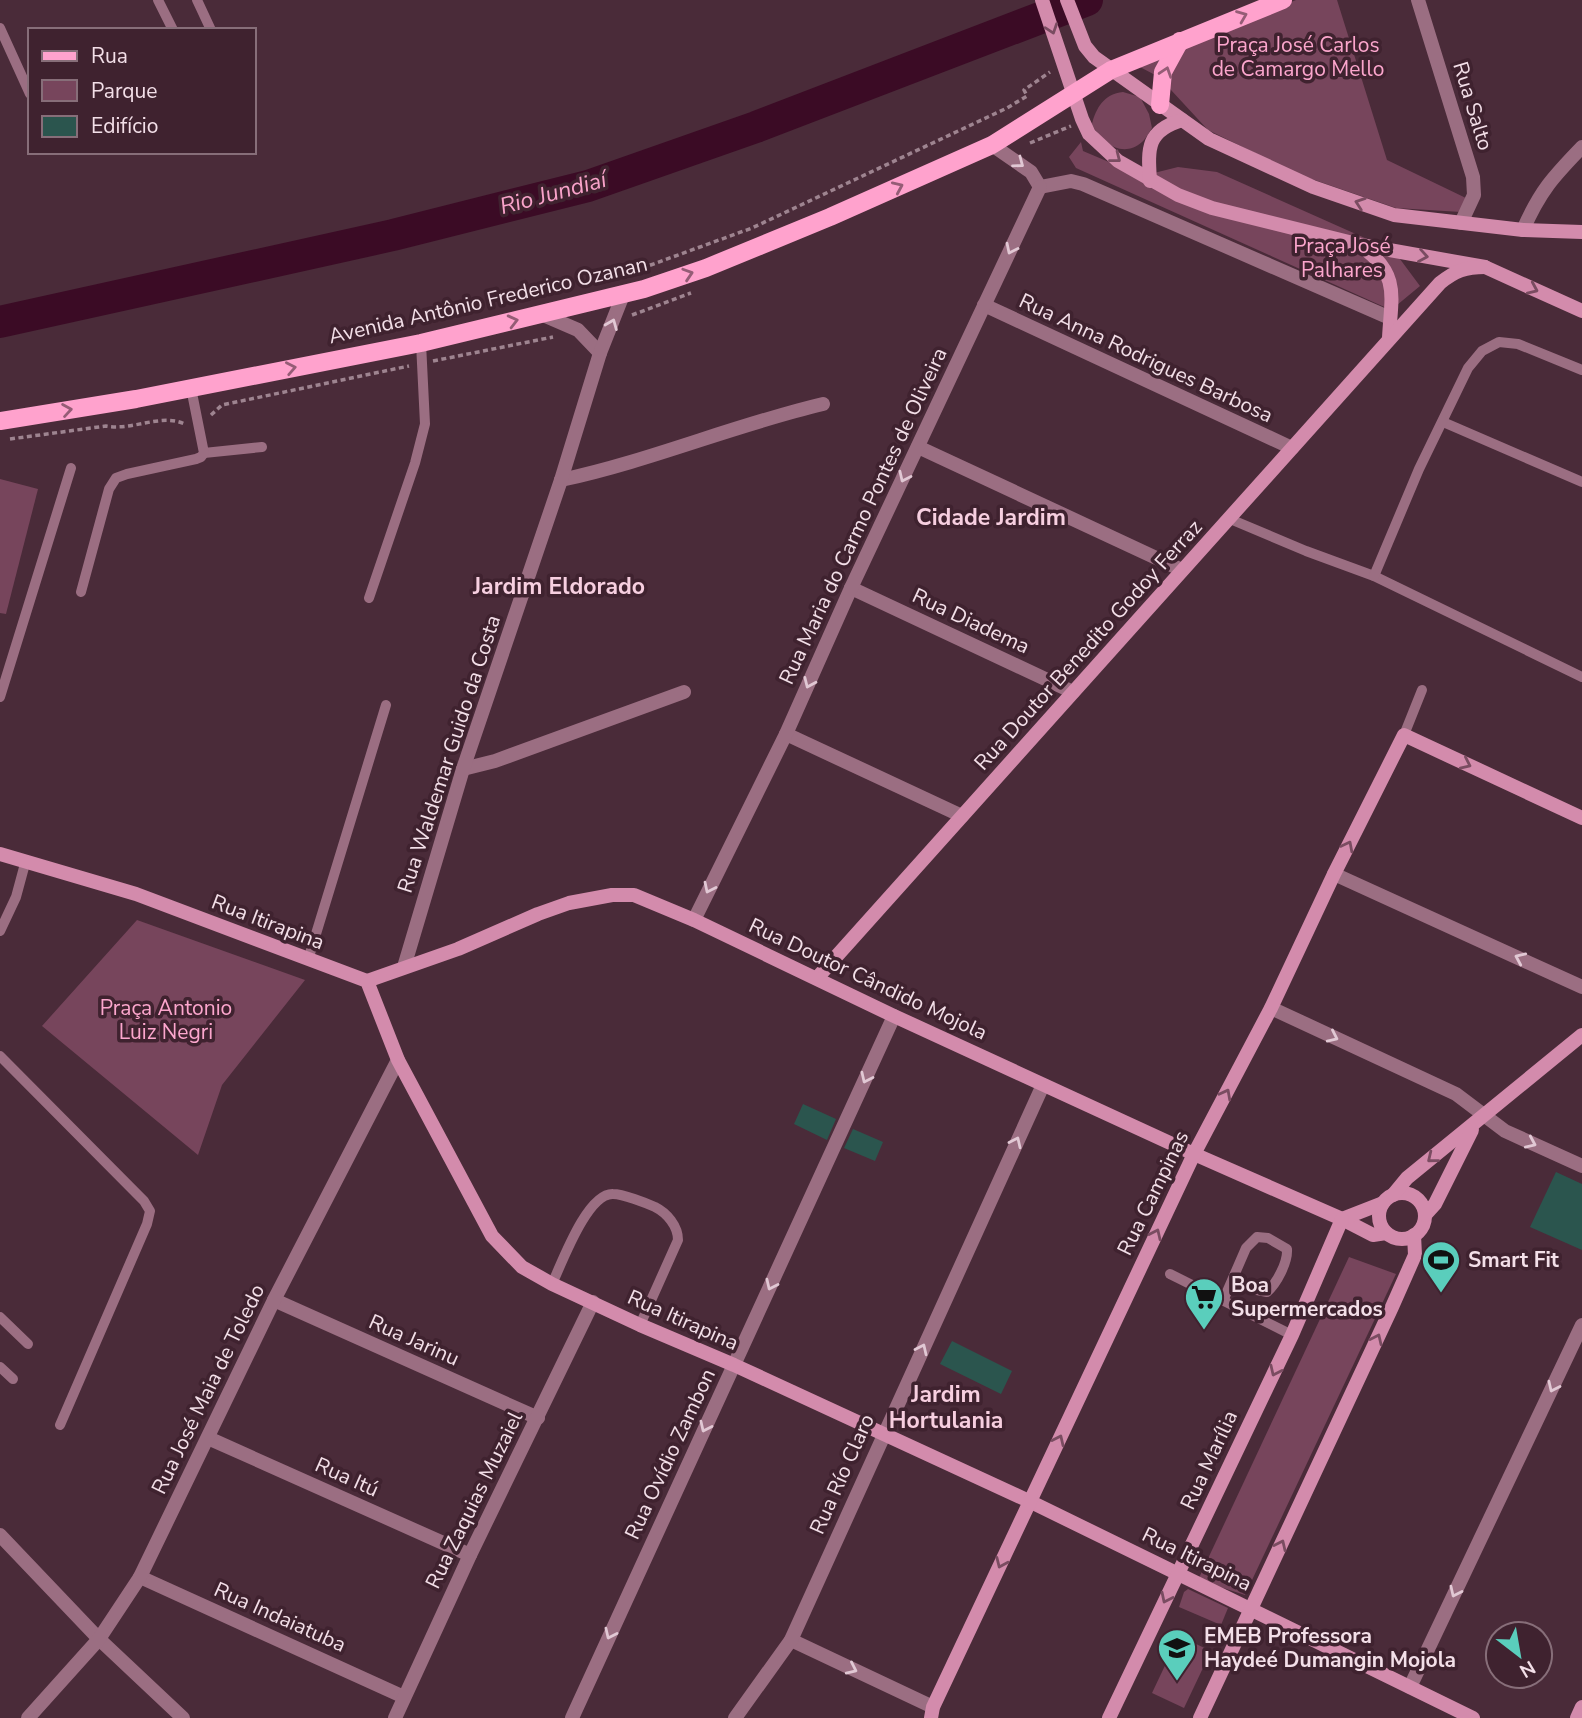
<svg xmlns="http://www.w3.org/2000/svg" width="1582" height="1718" font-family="'Nunito Sans',sans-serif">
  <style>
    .green { fill: #77455c }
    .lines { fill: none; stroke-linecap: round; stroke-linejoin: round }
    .river { stroke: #3b0b25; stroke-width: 32 }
    .building { fill: #2b554e }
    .path { stroke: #9e8490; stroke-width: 3.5; stroke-dasharray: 5 3.5; stroke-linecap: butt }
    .lane { stroke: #9b6e82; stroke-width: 10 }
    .street { stroke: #9b6e82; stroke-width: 14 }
    .secondary { stroke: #d38bac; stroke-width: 14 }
    .primary { stroke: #ffa2cd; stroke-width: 18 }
    .oneway { stroke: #955c76 }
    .oneway2 { stroke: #7a4c61 }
    .oneway3 { stroke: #e1c8d4 }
    .labels { text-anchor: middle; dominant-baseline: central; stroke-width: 7; stroke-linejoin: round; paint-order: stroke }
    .park-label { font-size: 21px; fill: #fca6cd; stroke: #3f222f }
    .street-label { font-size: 21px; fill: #f3dfe8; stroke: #3f222f }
    .poi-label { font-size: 21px; font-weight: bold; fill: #f3dfe8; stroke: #3f222f; text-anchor: start }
    .water-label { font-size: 23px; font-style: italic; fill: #f9a3ca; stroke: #3f222f }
    .neighbourhood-label { font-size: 23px; font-weight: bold; fill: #f7cfe0; stroke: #3f222f }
  </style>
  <rect width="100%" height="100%" fill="#4a2b39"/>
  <g class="green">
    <path d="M1296 0H1337L1387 160 1468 199 1461 212 1396 208 1300 175 1208 130 1159 77 1138 66Z"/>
    <path d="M1123 92 1140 97 1149 114 1152 128C1149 132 1146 139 1142 142 1123 159 1101 143 1092 124 1096 108 1104 94 1123 92Z"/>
    <path d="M1081 142 1083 151 1142 176 1178 167 1217 172 1394 251 1420 286 1391 310 1076 168 1069 157Z"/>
    <path d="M0 479 38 489 6 614 0 613Z"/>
    <path d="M137 920 305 980 222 1085 198 1155 42 1026Z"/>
    <path d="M1349 1257 1396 1274 1245 1595 1198 1580Z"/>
    <path d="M1188 1589 1228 1608 1221 1625 1179 1607 1184 1592Z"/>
    <path d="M1179 1636 1211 1651 1184 1708 1152 1693Z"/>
  </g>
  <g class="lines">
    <path class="river" d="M0 322 393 235 588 186 756 127 1087 0"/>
  </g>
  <g class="building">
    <path d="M803 1104 836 1119 827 1140 794 1124Z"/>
    <path d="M853 1129 883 1142 875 1161 844 1148Z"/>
    <path d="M1556 1172 1582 1184V1250L1530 1227Z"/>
    <path d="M952 1341 1012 1371 1001 1394 940 1364Z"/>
  </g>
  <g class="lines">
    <g class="path">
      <path d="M1030 143 1071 126"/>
      <path d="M626 274 752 228 1007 108 1027 96 1024 90 1050 72"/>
      <path d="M632 315 691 293"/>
      <path d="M433 361 553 337"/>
      <path d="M211 415 222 405 409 366"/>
      <path d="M10 439 106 426C132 431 161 413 185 424"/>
    </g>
    <g class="lane">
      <path d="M158 0 173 30"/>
      <path d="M197 0 211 30"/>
      <path d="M0 28 30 94"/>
      <path d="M1443 422 1582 482"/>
      <path d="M204 453 262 447"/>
      <path d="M1230 519 1306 551 1374 576 1582 677"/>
      <path d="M1374 576 1419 469 1468 368 1482 351 1499 342 1518 344 1582 370"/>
      <path d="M81 592 109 489 116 478 127 474 196 459 201 457 204 453 191 388"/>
      <path d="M369 598 415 463 425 424 421 343"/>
      <path d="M0 697 71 468"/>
      <path d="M1404 735 1422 690"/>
      <path d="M0 931 16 897 26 860"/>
      <path d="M308 960 386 705"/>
      <path d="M0 1056 144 1201 150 1211 147 1224 60 1425"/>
      <path d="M1170 1274 1292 1335"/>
      <path d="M552 1284C562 1263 587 1193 613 1194 623 1194 646 1203 655 1207 667 1213 678 1226 678 1240L640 1325"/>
      <path d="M1223 1301 1246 1248 1257 1237 1268 1238 1287 1249C1288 1262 1277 1283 1267 1292L1232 1285"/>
      <path d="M0 1317 28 1344"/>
      <path d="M0 1367 13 1379"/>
    </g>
    <g class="street">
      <path d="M1418 0 1473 177 1474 195 1461 223"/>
      <path d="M992 145 1031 172 1040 187"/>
      <path d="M1040 187 1071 181 1083 184 1390 318"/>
      <path d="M1523 230C1540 191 1553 177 1582 147"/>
      <path d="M984 305 1292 448"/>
      <path d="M541 314 578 330 600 353"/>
      <path d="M918 447 1182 570"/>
      <path d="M561 480C650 461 734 425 823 404"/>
      <path d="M851 588 1073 692"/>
      <path d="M786 734 962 816"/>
      <path d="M463 769 495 761 684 692"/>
      <path d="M1334 874 1582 987"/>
      <path d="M694 920 786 734 851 588 1040 187"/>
      <path d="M404 967 463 769 561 480 600 353 623 295"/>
      <path d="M1271 1008 1456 1094 1505 1131 1582 1166"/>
      <path d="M274 1300 538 1418"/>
      <path d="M208 1438 470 1555"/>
      <path d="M0 1535 99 1639 183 1718"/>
      <path d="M140 1577 404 1697"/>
      <path d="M791 1640 933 1707"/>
      <path d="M1410 1687 1582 1325"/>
      <path d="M28 1718 99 1639 140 1577 274 1300 398 1060"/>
      <path d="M395 1718 470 1555 593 1302"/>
      <path d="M572 1718 894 1016"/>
      <path d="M735 1718 791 1640 1043 1085"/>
    </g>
    <g class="secondary">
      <path d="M1042 0 1082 119 1089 134 1118 161 1178 195 1212 208 1361 245 1485 267 1582 311"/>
      <path d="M1067 0 1085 46 1094 57 1209 139 1313 187 1394 215 1523 230 1582 232"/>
      <path d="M1150 181C1148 149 1146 131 1182 120"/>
      <path d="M1364 248C1400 276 1391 297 1389 338"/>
      <path d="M0 854 136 894 367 981 398 1060 492 1236 522 1267 552 1284 640 1325 734 1365 1029 1501 1473 1718"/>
      <path d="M817 978 1440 283C1455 271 1465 267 1485 267"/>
      <path d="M367 981 458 949 538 914 569 903 612 895H634L694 920 894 1016 1194 1154 1342 1219 1373 1235 1386 1233"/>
      <circle cx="1402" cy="1216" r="23"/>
      <path d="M1393 1195 1407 1178 1582 1035"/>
      <path d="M1425 1215 1435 1204 1472 1130"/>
      <path d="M1342 1219 1383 1203"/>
      <path d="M931 1718 933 1707 1194 1154 1271 1008 1334 874 1404 735 1582 818"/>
      <path d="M1109 1718 1292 1335 1342 1219"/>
      <path d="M1200 1718 1392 1307 1415 1255 1414 1235"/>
      <path d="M1577 1718 1582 1707"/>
    </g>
    <g class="primary">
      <path d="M1160 105 1163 72 1180 41"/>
      <path d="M0 421 136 399 421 343 644 289 706 268 830 217 992 145 1111 70 1283 0"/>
    </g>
  </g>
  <defs><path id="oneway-chevron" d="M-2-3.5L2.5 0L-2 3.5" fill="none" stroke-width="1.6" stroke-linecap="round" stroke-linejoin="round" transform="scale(1.75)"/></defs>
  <g class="oneway">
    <use href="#oneway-chevron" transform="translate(1242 16) rotate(-22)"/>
    <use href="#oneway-chevron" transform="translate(1166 72) rotate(-72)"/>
    <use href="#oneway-chevron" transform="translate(898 187) rotate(-24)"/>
    <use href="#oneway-chevron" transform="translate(688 274) rotate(-18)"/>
    <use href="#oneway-chevron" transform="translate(513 321) rotate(-14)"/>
    <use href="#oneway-chevron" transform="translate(291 368) rotate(-11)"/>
    <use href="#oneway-chevron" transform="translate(67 410) rotate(-9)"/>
  </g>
  <g class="oneway2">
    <use href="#oneway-chevron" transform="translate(1052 29) rotate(71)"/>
    <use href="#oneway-chevron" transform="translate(1116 158) rotate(38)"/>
    <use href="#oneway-chevron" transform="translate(1360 203) rotate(-161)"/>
    <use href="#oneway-chevron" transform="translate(1423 256) rotate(10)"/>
    <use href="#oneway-chevron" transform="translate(1533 289) rotate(24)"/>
    <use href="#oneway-chevron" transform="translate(1466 764) rotate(25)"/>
    <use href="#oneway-chevron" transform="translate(1348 846) rotate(-63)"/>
    <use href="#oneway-chevron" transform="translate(1226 1094) rotate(-62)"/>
    <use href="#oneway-chevron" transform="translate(1432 1158) rotate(141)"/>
    <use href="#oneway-chevron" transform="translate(1156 1234) rotate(-65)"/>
    <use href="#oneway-chevron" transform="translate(1377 1339) rotate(-65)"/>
    <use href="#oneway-chevron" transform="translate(1275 1371) rotate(115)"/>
    <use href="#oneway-chevron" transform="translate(1059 1440) rotate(-65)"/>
    <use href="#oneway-chevron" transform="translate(1281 1545) rotate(-65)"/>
    <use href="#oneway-chevron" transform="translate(1001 1563) rotate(114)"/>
    <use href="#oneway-chevron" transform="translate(1166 1598) rotate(116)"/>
  </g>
  <g class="oneway3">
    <use href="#oneway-chevron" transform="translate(1019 163) rotate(37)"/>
    <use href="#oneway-chevron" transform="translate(1011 249) rotate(116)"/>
    <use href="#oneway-chevron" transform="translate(612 324) rotate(-68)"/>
    <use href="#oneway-chevron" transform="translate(904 477) rotate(115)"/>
    <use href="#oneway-chevron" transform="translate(809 683) rotate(114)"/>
    <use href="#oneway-chevron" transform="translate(709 888) rotate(116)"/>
    <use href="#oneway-chevron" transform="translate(1520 958) rotate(-156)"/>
    <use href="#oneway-chevron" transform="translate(1333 1037) rotate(25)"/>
    <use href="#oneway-chevron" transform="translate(866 1078) rotate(115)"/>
    <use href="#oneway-chevron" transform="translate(1016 1142) rotate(-65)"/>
    <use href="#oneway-chevron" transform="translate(1531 1143) rotate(24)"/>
    <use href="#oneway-chevron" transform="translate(771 1285) rotate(115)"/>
    <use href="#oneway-chevron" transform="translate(922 1349) rotate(-65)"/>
    <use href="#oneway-chevron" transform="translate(1553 1387) rotate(115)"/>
    <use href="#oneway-chevron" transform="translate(705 1427) rotate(115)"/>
    <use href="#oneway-chevron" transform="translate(1455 1592) rotate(115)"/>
    <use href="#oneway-chevron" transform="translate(610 1634) rotate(115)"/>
    <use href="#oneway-chevron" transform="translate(852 1669) rotate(25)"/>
  </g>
  <defs>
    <g id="stadium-pin" transform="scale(2.0125)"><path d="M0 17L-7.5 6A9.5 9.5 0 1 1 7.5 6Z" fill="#5acebc" stroke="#3f222f"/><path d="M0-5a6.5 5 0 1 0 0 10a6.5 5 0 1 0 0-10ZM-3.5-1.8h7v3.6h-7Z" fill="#111"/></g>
    <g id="supermarket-pin" transform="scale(2.0125)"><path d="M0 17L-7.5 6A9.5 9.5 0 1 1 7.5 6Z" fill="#5acebc" stroke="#3f222f"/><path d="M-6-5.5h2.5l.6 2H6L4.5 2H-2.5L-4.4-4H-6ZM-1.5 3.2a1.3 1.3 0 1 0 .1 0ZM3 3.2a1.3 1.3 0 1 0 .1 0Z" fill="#111"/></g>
    <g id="school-pin" transform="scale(2.0125)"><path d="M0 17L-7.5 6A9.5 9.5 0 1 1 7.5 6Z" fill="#5acebc" stroke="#3f222f"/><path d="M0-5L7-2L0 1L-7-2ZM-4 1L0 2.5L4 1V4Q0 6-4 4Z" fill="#111"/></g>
  </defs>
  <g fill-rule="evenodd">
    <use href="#stadium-pin" x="1441" y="1260"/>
    <use href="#supermarket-pin" x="1204" y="1297"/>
    <use href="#school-pin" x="1177" y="1648"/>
  </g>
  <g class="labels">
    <g class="park-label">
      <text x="1298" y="45">Praça José Carlos<tspan x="1298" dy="24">de Camargo Mello</tspan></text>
      <text x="1342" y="246">Praça José<tspan x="1342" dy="24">Palhares</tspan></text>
      <text x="166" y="1008">Praça Antonio<tspan x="166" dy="24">Luiz Negri</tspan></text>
    </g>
    <g class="street-label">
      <text transform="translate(1473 106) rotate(73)">Rua Salto</text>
      <text transform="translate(488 300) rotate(-13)">Avenida Antônio Frederico Ozanan</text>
      <text transform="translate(1146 358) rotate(25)">Rua Anna Rodrigues Barbosa</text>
      <text transform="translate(863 516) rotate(-65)">Rua Maria do Carmo Pontes de Oliveira</text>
      <text transform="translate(971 621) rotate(25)">Rua Diadema</text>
      <text transform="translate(1088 645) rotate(-48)">Rua Doutor Benedito Godoy Ferraz</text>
      <text transform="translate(449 754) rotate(-72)">Rua Waldemar Guido da Costa</text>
      <text transform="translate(268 922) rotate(21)">Rua Itirapina</text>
      <text transform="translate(868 979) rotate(25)">Rua Doutor Cândido Mojola</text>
      <text transform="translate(1153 1193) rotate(-64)">Rua Campinas</text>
      <text transform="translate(683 1320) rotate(24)">Rua Itirapina</text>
      <text transform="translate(414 1340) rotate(24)">Rua Jarinu</text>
      <text transform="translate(208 1389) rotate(-64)">Rua José Maia de Toledo</text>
      <text transform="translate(670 1454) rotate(-65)">Rua Ovídio Zambon</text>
      <text transform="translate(1209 1460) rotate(-65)">Rua Marília</text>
      <text transform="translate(842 1474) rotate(-66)">Rua Río Claro</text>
      <text transform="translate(347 1477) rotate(24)">Rua Itú</text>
      <text transform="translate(474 1500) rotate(-64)">Rua Zaquias Muzaiel</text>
      <text transform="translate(1197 1559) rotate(26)">Rua Itirapina</text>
      <text transform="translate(280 1617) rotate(24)">Rua Indaiatuba</text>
    </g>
    <g class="poi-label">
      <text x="1468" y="1260">Smart Fit</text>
      <text x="1231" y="1285">Boa<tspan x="1231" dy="24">Supermercados</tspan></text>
      <text x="1204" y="1636">EMEB Professora<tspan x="1204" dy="24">Haydeé Dumangin Mojola</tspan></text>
    </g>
    <g class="water-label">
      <text transform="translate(553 193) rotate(-15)">Rio Jundiaí</text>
    </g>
    <g class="neighbourhood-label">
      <text x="991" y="517">Cidade Jardim</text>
      <text x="559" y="586">Jardim Eldorado</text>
      <text x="946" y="1394">Jardim<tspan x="946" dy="26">Hortulania</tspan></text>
    </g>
  </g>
  <rect x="28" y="28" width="228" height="126" fill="#3f222f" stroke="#876e79" stroke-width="2"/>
  <rect x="42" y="51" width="35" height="10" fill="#ffa2cd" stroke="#876e79" stroke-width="2"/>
  <text x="91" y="63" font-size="21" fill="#f3dfe8">Rua</text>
  <rect x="42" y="80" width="35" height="21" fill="#77455c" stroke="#876e79" stroke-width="2"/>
  <text x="91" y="98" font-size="21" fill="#f3dfe8">Parque</text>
  <rect x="42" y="116" width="35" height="21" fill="#2b554e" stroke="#876e79" stroke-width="2"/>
  <text x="91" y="133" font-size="21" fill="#f3dfe8">Edifício</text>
  <g transform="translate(1519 1655) rotate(149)"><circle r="33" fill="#3f222f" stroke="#876e79" stroke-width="2"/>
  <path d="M0-5L12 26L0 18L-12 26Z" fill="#5acebc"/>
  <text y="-10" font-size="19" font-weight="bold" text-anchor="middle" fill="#f3dfe8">N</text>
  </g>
</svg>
